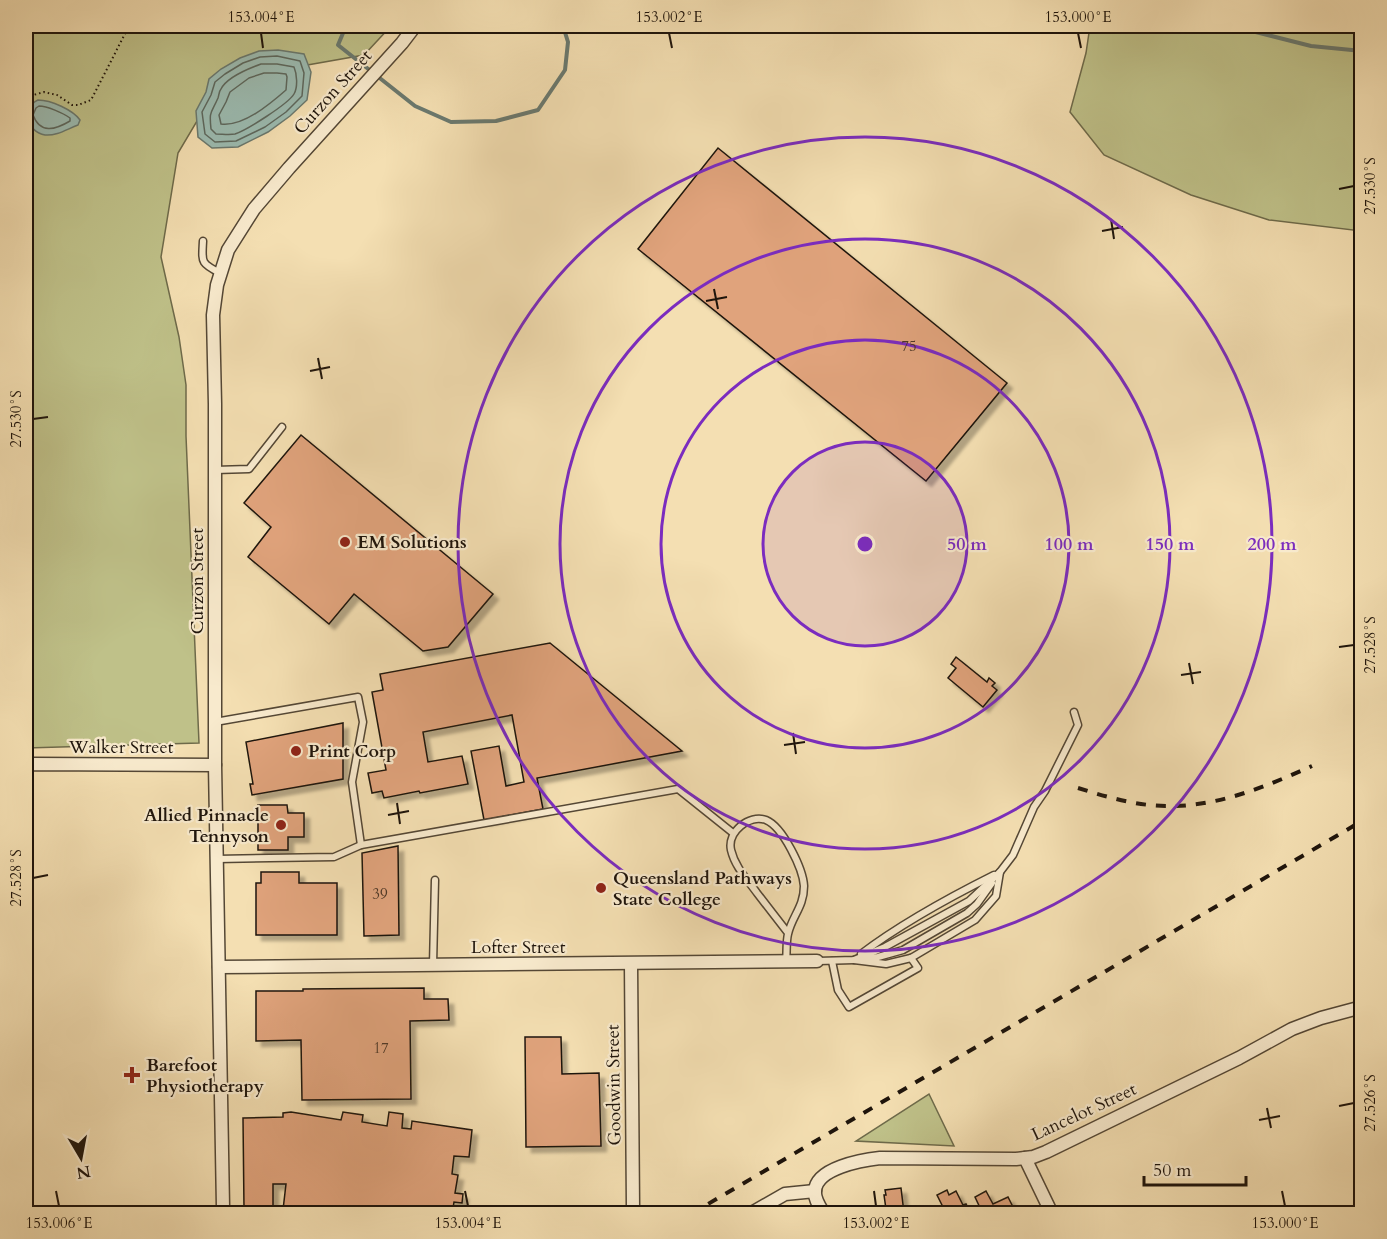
<svg xmlns="http://www.w3.org/2000/svg" width="1387" height="1239" font-family="Cardo,serif">
  <style>
    .green { fill: #bfc189; stroke: #6e6a4a; stroke-width: 1.5 }
    .water { fill: #9cbcb2; stroke: #6a796f; stroke-width: 1.5 }
    .lines { fill: none; stroke-linecap: round; stroke-linejoin: round }
    .shore { stroke: #5d685e; stroke-width: 1.5 }
    .stream { stroke: #6a796f; stroke-width: 4 }
    .building { fill: #e0a37b; stroke: #1e140b; stroke-width: 1.5; filter: url(#shadow) }
    .lane-casing { stroke: #544735; stroke-width: 9 }
    .street-casing { stroke: #544735; stroke-width: 15 }
    .path { stroke: #1e140b; stroke-width: 2; stroke-dasharray: 1.5 3; stroke-linecap: butt }
    .lane { stroke: #f8eacd; stroke-width: 6 }
    .street { stroke: #f8eacd; stroke-width: 12 }
    .rail { stroke: #1e140b; stroke-width: 4; stroke-dasharray: 10 10; stroke-linecap: butt }
    .ticks { fill: none; stroke: #1e140b; stroke-width: 2 }
    .ring { fill: none; stroke: #7b2cbf; stroke-width: 3 }
    .poi-dot { fill: #8f2418; stroke: #f8eacd; stroke-width: 2 }
    .labels { text-anchor: middle; dominant-baseline: central; stroke-width: 4.5; stroke-linejoin: round; paint-order: stroke }
    .number-label { font-size: 15px; fill: #4e3827 }
    .street-label { font-size: 18px; fill: #1e140b; stroke: #f8eacd }
    .poi-label { font-size: 18px; font-weight: bold; fill: #1e140b; stroke: #f8eacd; text-anchor: start }
    .centre { fill: #7b2cbf; stroke: #f8eacd; stroke-width: 3 }
    .ring-label { font-size: 18px; text-anchor: middle; font-weight: bold; fill: #7b2cbf; stroke: #f8eacd; stroke-width: 4.5; stroke-linejoin: round; paint-order: stroke }
    .neatline { fill: none; stroke: #1e140b; stroke-width: 2 }
    .ticks-label { font-size: 15px; text-anchor: middle; fill: #1e140b }
  </style>
  <defs>
    <filter id="shadow"><feDropShadow dx="5.5" dy="5.5" stdDeviation="1.5" flood-color="#0004"/></filter>
  </defs>
  <rect width="100%" height="100%" fill="#f4dfb2"/>
  <filter id="stains"><feTurbulence type="fractalNoise" baseFrequency=".00333" numOctaves="4"/><feColorMatrix values="0 0 0 0 .2 0 0 0 0 .09 0 0 0 0 .02 0 0 0 .5 -.17"/></filter>
  <radialGradient id="worn" r=".72"><stop offset=".6" stop-color="#630" stop-opacity="0"/><stop offset="1" stop-color="#630" stop-opacity=".3"/></radialGradient>
  <g class="green">
    <path d="M26 26H391L364 55 279 70 213 94 178 153 161 257 179 337 186 385V436L199 743 26 748Z"/>
    <path d="M1090 26H1361V231L1269 220 1191 195 1104 155 1070 112 1086 53Z"/>
    <path d="M929 1094 954 1146 856 1141Z"/>
  </g>
  <g class="water">
    <path d="M278 50 304 54 311 72 307 100 290 116 268 132 238 147 212 148 198 137 196 111 206 92 209 79 221 69 240 58 259 51Z"/>
    <path d="M38 100C51 100 73 110 80 120L78 125C67 129 57 136 45 135 27 132 20 108 38 100Z"/>
  </g>
  <g class="lines">
    <g class="shore">
      <path d="M277 56 300 61 304 73 302 96 286 112 265 127 236 141 215 142 205 134 202 112 211 95 215 82 225 74 243 63 260 57Z"/>
      <path d="M261 64H277L294 67C297 74 298 87 294 94 288 104 247 130 235 134 229 135 222 134 216 134L211 129C209 110 211 114 218 98 219 95 219 91 221 89 227 77 250 68 261 64Z"/>
      <path d="M264 73H277L286 74 287 77 286 90C270 104 243 127 221 124L219 115 226 102 230 92 249 78Z"/>
      <path d="M39 106C47 106 63 113 70 118V121C55 130 40 134 33 115L36 108Z"/>
    </g>
    <g class="stream">
      <path d="M346 26 338 45 415 106 451 122 496 121 538 110 565 70 568 42 563 26"/>
      <path d="M1232 26 1311 46 1362 51"/>
    </g>
  </g>
  <g class="building">
    <path d="M718 148 1007 383 926 481 638 249Z"/>
    <path d="M301 435 493 594 448 647 423 651 354 594 329 624 248 557 271 527 244 503Z"/>
    <path d="M550 643 682 751 537 778 543 809 484 820 471 751 499 746 506 786 524 782 512 715 423 732 428 762 462 756 468 784 420 793 419 791 384 798 382 791 372 793 368 773 386 770 372 692 383 690 380 674Z"/>
    <path d="M956 657 987 682 989 678 995 683 992 686 997 690 983 707 948 678 956 668 951 664Z"/>
    <path d="M343 723V779L252 795 250 784H253L246 742Z"/>
    <path d="M258 805H287L288 813H304V837H288V850H258Z"/>
    <path d="M398 846 399 935 364 936 362 853Z"/>
    <path d="M261 872H299V883H337V935H256V883H261Z"/>
    <path d="M424 988V999H448L449 1020 410 1021 411 1099 302 1100 301 1040 256 1041V991H303V989Z"/>
    <path d="M525 1037H561L562 1074 599 1073 601 1146 526 1147Z"/>
    <path d="M291 1112 341 1120 343 1112 363 1115 362 1122 387 1126 389 1112 403 1114 402 1128 411 1129 412 1121 472 1130 469 1157 454 1156 452 1174 458 1175 455 1193 463 1194 462 1203 454 1202 452 1214H304L283 1210 286 1184H273V1208L244 1209 243 1118 283 1117V1113Z"/>
    <path d="M901 1188 904 1213 888 1214V1209H886L884 1195H886L885 1190Z"/>
    <path d="M947 1190 949 1195 956 1191 963 1205 966 1204 971 1214H953L950 1208 945 1211 937 1195Z"/>
    <path d="M986 1191 993 1204 1008 1197 1016 1213 983 1214 975 1197Z"/>
  </g>
  <g class="lines">
    <g class="lane-casing">
      <g id="lane">
        <path d="M203 241C202 262 200 263 220 273"/>
        <path d="M215 470 249 469 282 427"/>
        <path d="M215 722 358 697 363 722 352 782 361 845"/>
        <path d="M217 859 334 857 361 845 678 789 733 833"/>
        <path d="M861 954C902 923 948 898 994 875"/>
        <path d="M863 959 878 957 903 950 967 913 977 904 992 883"/>
        <path d="M854 960 886 964 911 958 975 920 996 896 1000 872"/>
        <path d="M786 961C787 953 786 942 788 934 792 916 804 907 804 886 803 869 783 827 766 820 749 814 727 832 731 850 735 867 747 879 757 893 767 906 778 920 788 933"/>
        <path d="M818 961 854 960 885 947 969 901 1000 872 1013 855 1034 807 1045 791 1078 725 1074 712"/>
        <path d="M832 961 838 990 849 1007 918 968 911 958"/>
        <path d="M433 965 435 880"/>
      </g>
    </g>
    <g class="street-casing">
      <g id="street">
        <path d="M26 765 33 764 215 765"/>
        <path d="M631 964 633 1207"/>
        <path d="M219 967 817 961"/>
        <path d="M1025 1158 1052 1214"/>
        <path d="M224 1214 223 1207 215 765V404L213 315 217 285 228 250 254 209 289 168 402 43 415 26"/>
        <path d="M750 1214 785 1194 815 1191"/>
        <path d="M824 1214C820 1207 814 1199 815 1191 816 1168 862 1160 880 1158L1016 1159 1033 1157 1046 1152 1239 1058 1292 1029 1321 1018 1362 1007"/>
      </g>
    </g>
    <g class="path">
      <path d="M26 97 44 92 57 95 72 105H78L91 100 129 26"/>
      <path d="M645 1206H648L653 1214"/>
    </g>
    <use href="#lane" class="lane"/>
    <use href="#street" class="street"/>
    <g class="rail">
      <path d="M1078 788C1107 797 1137 806 1167 806 1218 807 1267 786 1312 766"/>
      <path d="M691 1214 1362 821"/>
    </g>
  </g>
  <path class="ticks" d="M261 33 263 48M669 33 672 48M1078 33 1081 48M1339 189 1354 186M1111 219 1114 239M1102 231 1123 227M714 289 718 309M706 301 727 297M318 358 322 379M310 371 330 367M33 419 48 417M1339 647 1354 645M1189 663 1193 684M1181 675 1201 672M793 733 796 754M784 745 805 742M397 803 400 824M388 815 409 811M33 878 48 875M1339 1106 1354 1103M1267 1108 1271 1128M1259 1120 1280 1116M56 1191 59 1206M465 1191 468 1206M874 1191 876 1206M1282 1191 1285 1206"/>
  <circle cx="865" cy="544" r="102" fill="#7b2cbf" fill-opacity=".12"/>
  <g class="ring">
    <circle cx="865" cy="544" r="102"/>
    <circle cx="865" cy="544" r="204"/>
    <circle cx="865" cy="544" r="305"/>
    <circle cx="865" cy="544" r="407"/>
  </g>
  <g class="poi-dot">
    <circle cx="345" cy="542" r="6"/>
    <circle cx="296" cy="751" r="6"/>
    <circle cx="281" cy="825" r="6"/>
    <circle cx="601" cy="888" r="6"/>
    <path d="M129 1066h6v6h6v6h-6v6h-6v-6h-6v-6h6z"/>
  </g>
  <g class="labels">
    <g class="number-label">
      <text x="909" y="346">75</text>
      <text x="380" y="894">39</text>
      <text x="381" y="1048">17</text>
    </g>
    <g class="street-label">
      <text transform="translate(333 92) rotate(-48)">Curzon Street</text>
      <text transform="translate(197 581) rotate(-90)">Curzon Street</text>
      <text x="121" y="747">Walker Street</text>
      <text x="518" y="947">Lofter Street</text>
      <text transform="translate(614 1085) rotate(-91)">Goodwin Street</text>
      <text transform="translate(1084 1112) rotate(-25)">Lancelot Street</text>
    </g>
    <g class="poi-label">
      <text x="357" y="542">EM Solutions</text>
      <text x="308" y="751">Print Corp</text>
      <text x="269" y="815" text-anchor="end">Allied Pinnacle<tspan x="269" dy="21">Tennyson</tspan></text>
      <text x="613" y="878">Queensland Pathways<tspan x="613" dy="21">State College</tspan></text>
      <text x="146" y="1065">Barefoot<tspan x="146" dy="21">Physiotherapy</tspan></text>
    </g>
  </g>
  <circle cx="865" cy="544" r="9" class="centre"/>
  <g class="ring-label">
    <text x="967" y="550">50 m</text>
    <text x="1069" y="550">100 m</text>
    <text x="1170" y="550">150 m</text>
    <text x="1272" y="550">200 m</text>
  </g>
  <rect width="1387" height="1239" fill="none" stroke="#f4dfb2" stroke-width="66"/>
  <g transform="translate(81 1158) rotate(170)" stroke="#f8eacd" stroke-width="4.5" paint-order="stroke">
  <path d="M0-4.5L10 22L0 15L-10 22Z" fill="#1e140b"/>
  <text y="-9" font-size="16" font-weight="bold" text-anchor="middle" fill="#1e140b">N</text>
  </g>
  <path d="M1144 1176v9h102v-9" fill="none" stroke="#1e140b" stroke-width="3"/>
  <text x="1153" y="1176" font-size="18" fill="#1e140b" stroke="#f8eacd" stroke-width="4.5" paint-order="stroke">50 m</text>
  <rect x="33" y="33" width="1321" height="1173" class="neatline"/>
  <g class="ticks-label">
    <text x="261" y="22">153.004°E</text>
    <text x="669" y="22">153.002°E</text>
    <text x="1078" y="22">153.000°E</text>
    <text transform="translate(1370 186) rotate(-90)" y="5">27.530°S</text>
    <text transform="translate(16 419) rotate(-90)" y="5">27.530°S</text>
    <text transform="translate(1370 645) rotate(-90)" y="5">27.528°S</text>
    <text transform="translate(16 878) rotate(-90)" y="5">27.528°S</text>
    <text transform="translate(1370 1103) rotate(-90)" y="5">27.526°S</text>
    <text x="59" y="1228">153.006°E</text>
    <text x="468" y="1228">153.004°E</text>
    <text x="876" y="1228">153.002°E</text>
    <text x="1285" y="1228">153.000°E</text>
  </g>
  <rect width="100%" height="100%" filter="url(#stains)"/>
  <rect width="100%" height="100%" fill="url(#worn)"/>
</svg>
